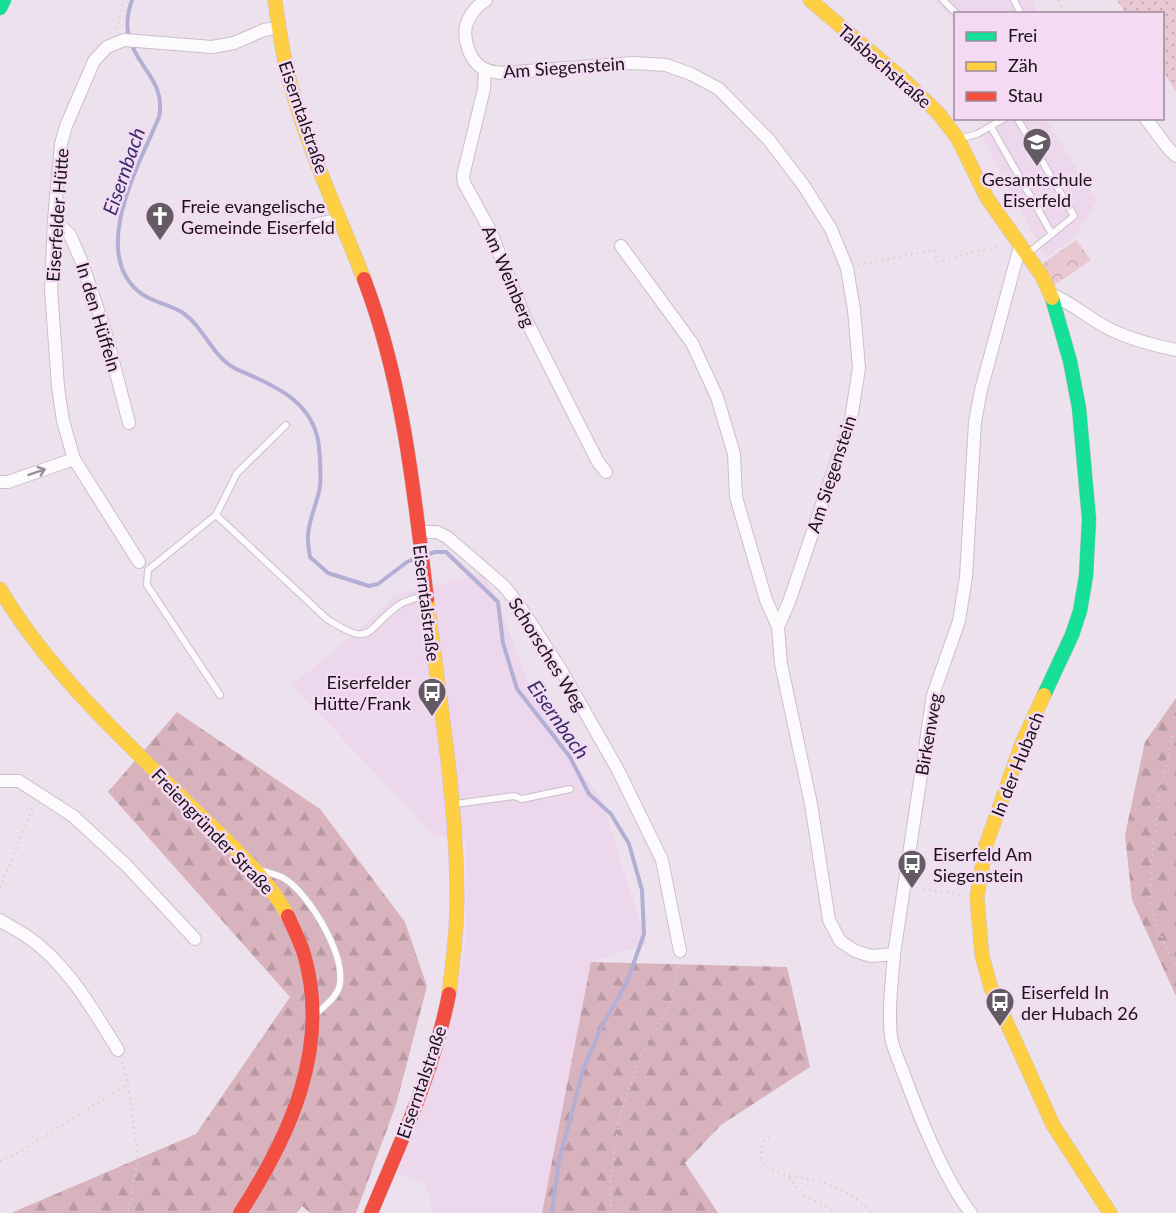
<svg xmlns="http://www.w3.org/2000/svg" width="1176" height="1213" font-family="Lato,sans-serif">
  <style>
    .built { fill: #edd7ec }
    .grass { fill: url(#grass-dots) }
    .forest { fill: url(#forest-firs) }
    .park { fill: url(#park-crowns) }
    .lines { fill: none; stroke-linecap: round; stroke-linejoin: round }
    .stream { stroke: #b3afd4; stroke-width: 4 }
    .lane-casing { stroke: #c9bfc9; stroke-width: 8 }
    .street-casing { stroke: #c9bfc9; stroke-width: 14 }
    .fast-casing { stroke: #c9bfc9; stroke-width: 15 }
    .slow-casing { stroke: #c9bfc9; stroke-width: 15 }
    .jam-casing { stroke: #c9bfc9; stroke-width: 15 }
    .path { stroke: #d3ced3; stroke-width: 2; stroke-dasharray: 1.5 4.5; stroke-linecap: butt }
    .lane { stroke: #fcfafc; stroke-width: 6 }
    .street { stroke: #fcfafc; stroke-width: 12 }
    .fast { stroke: #16e098; stroke-width: 14 }
    .slow { stroke: #ffcf43; stroke-width: 14 }
    .jam { stroke: #f24e42; stroke-width: 14 }
    .oneway { stroke: #969296 }
    .labels { text-anchor: middle; dominant-baseline: central; stroke-width: 5; stroke-linejoin: round; paint-order: stroke }
    .street-label { font-size: 18px; fill: #1a121a; stroke: #f4dbf3 }
    .poi-label { font-size: 18px; fill: #1a121a; stroke: #f4dbf3; text-anchor: start }
    .water-label { font-size: 20px; font-style: italic; fill: #352f6a; stroke: #f4dbf3 }
  </style>
  <defs>
    <pattern id="grass-dots" width="8" height="8" patternUnits="userSpaceOnUse" patternTransform="scale(1.5)"><rect width="8" height="8" fill="#e9c8d1"/><path d="M2 2h.1M6 6h.1" fill="none" stroke="#c7abb3" stroke-width="1.8" stroke-linecap="round"/></pattern>
    <pattern id="forest-firs" width="22" height="20" patternUnits="userSpaceOnUse" patternTransform="scale(1.5)"><rect width="22" height="20" fill="#d8b3be"/><path d="M5 1l3.5 6h-7zM16 11l3.5 6h-7z" fill="#b999a3"/></pattern>
    <pattern id="park-crowns" width="20" height="18" patternUnits="userSpaceOnUse" patternTransform="scale(1.5)"><rect width="20" height="18" fill="#e9c8d1"/><path d="M2 6a3 3 0 1 1 6 0M12 15a3 3 0 1 1 6 0" fill="none" stroke="#c7abb3"/></pattern>
  </defs>
  <rect width="100%" height="100%" fill="#eee1ee"/>
  <g class="built">
    <path d="M934 0H1033L1038 13 956 14 955 22Z"/>
    <path d="M1002 119H1046L1097 201 1074 238 1046 258 981 136 1002 124Z"/>
    <path d="M483 574 498 602 533 695 570 757 601 798 647 944 591 962 542 1213H431V1199L423 1182 397 1174 443 1053 454 1008 466 938V839L433 835 292 685 362 627 388 604 394 595Z"/>
  </g>
  <path class="grass" d="M1117 0H1176V92L1163 71 1162 14 1125 13Z"/>
  <g class="forest">
    <path d="M1176 698V996L1132 900 1125 835 1145 742Z"/>
    <path d="M177 712 320 809 405 922 427 986 396 1105 356 1213H310L302 1206 297 1213H11L196 1134 290 997 108 792Z"/>
    <path d="M591 962 787 967 810 1067 721 1125 685 1163 718 1213H542Z"/>
  </g>
  <path class="park" d="M1076 240 1091 260 1053 286 1038 267Z"/>
  <g class="lines">
    <g class="stream">
      <path d="M132 0C111 59 169 69 159 117 140 163 90 250 138 291 150 302 169 304 183 313 204 327 213 358 236 369 268 383 307 397 317 436 320 445 321 476 320 486 318 503 307 521 308 539 308 545 309 551 310 557L328 573 369 586 378 584 407 562 416 558"/>
      <path d="M426 555 435 552H446L498 602 503 643 517 689 570 757 589 794 611 814 629 844 642 890 644 934 627 982 602 1026 584 1067 559 1160 552 1213"/>
    </g>
    <g class="lane-casing">
      <g id="lane">
        <path d="M943 0 957 14"/>
        <path d="M1014 0 1021 14"/>
        <path d="M1017 118 1074 216 1027 254"/>
        <path d="M991 127 1052 234"/>
        <path d="M959 139 977 134 1005 118"/>
        <path d="M275 231 336 217"/>
        <path d="M216 515 237 473 286 425"/>
        <path d="M220 695 147 585 148 570 216 515 327 619C374 649 364 630 399 605 406 600 417 598 426 595"/>
        <path d="M455 804 514 796 522 799 570 789"/>
        <path d="M263 871C270 873 279 875 285 879 310 895 344 953 340 983 339 996 323 1007 314 1016"/>
      </g>
    </g>
    <g class="street-casing">
      <g id="street">
        <path d="M486 0C477 6 469 14 466 26 463 41 471 65 487 70 491 72 496 72 501 73L633 63 666 65 691 74 719 89 769 140 804 186 831 229 847 268 854 310 859 368 851 419 789 602 778 627 781 664 811 804 829 920 840 941 855 951 871 956 894 954"/>
        <path d="M485 70 484 89 463 176 464 183 490 230 525 318 598 462 606 472"/>
        <path d="M1146 119 1168 148 1176 156"/>
        <path d="M54 220 70 235 81 260 106 334 129 423"/>
        <path d="M621 246 692 343 717 397 734 454 736 497 766 600 778 627"/>
        <path d="M1051 294C1070 302 1086 316 1104 326 1125 338 1152 345 1176 350"/>
        <path d="M0 482H8L74 459"/>
        <path d="M418 532H437L447 537 504 586 519 605 561 670 618 770 662 860 680 951"/>
        <path d="M139 562 74 459 63 421 58 387 51 289 54 220 61 144 66 126 94 61 107 47 124 40 212 47 234 43 264 30 277 28"/>
        <path d="M0 781H19L73 816 126 865 195 939"/>
        <path d="M0 920C9 926 19 931 28 937 68 965 93 1010 118 1050"/>
        <path d="M971 1213C943 1177 919 1115 903 1072 899 1061 893 1049 891 1037 888 1009 892 982 894 954L933 695 959 621 966 577 975 422 981 390 1020 246"/>
      </g>
    </g>
    <g class="fast-casing">
      <g id="fast">
        <path d="M0 8 4 0"/>
        <path d="M1044 695 1072 635 1080 611 1086 576 1089 519 1079 408 1070 361 1052 298"/>
      </g>
    </g>
    <g class="slow-casing">
      <g id="slow">
        <path d="M275 0C279 29 283 58 291 86 309 152 339 215 364 279"/>
        <path d="M810 0 905 81 939 114 958 139 987 198 1042 276 1052 298"/>
        <path d="M0 589C48 671 128 744 195 810 229 843 265 874 288 916"/>
        <path d="M427 599C439 699 457 798 457 899 457 931 453 962 449 994"/>
        <path d="M1044 695 1022 743 985 848 977 897 982 956 991 988 1053 1125 1110 1213"/>
      </g>
    </g>
    <g class="jam-casing">
      <g id="jam">
        <path d="M364 279C403 381 414 491 427 599"/>
        <path d="M240 1213C290 1136 331 1047 304 954 300 941 293 928 288 916"/>
        <path d="M371 1213C401 1141 434 1071 449 994"/>
      </g>
    </g>
    <g class="path">
      <path d="M1059 0 1065 14"/>
      <path d="M117 29 123 0"/>
      <path d="M858 265 934 250 937 262 1001 245"/>
      <path d="M1176 731 1173 735 1159 796 1151 869 1150 903 1157 926 1176 968"/>
      <path d="M0 888 34 805"/>
      <path d="M917 888 962 895"/>
      <path d="M122 1062 128 1084 138 1159 128 1213"/>
      <path d="M769 1136C759 1146 759 1154 765 1167L788 1176 804 1196 821 1203 836 1213"/>
      <path d="M0 1161 19 1152 128 1084"/>
      <path d="M789 1176C824 1181 847 1187 872 1213"/>
      <path d="M611 1213 610 1180 620 1115 642 1054 670 1004 679 962"/>
    </g>
    <use href="#lane" class="lane"/>
    <use href="#street" class="street"/>
    <use href="#fast" class="fast"/>
    <use href="#slow" class="slow"/>
    <use href="#jam" class="jam"/>
  </g>
  <defs><path id="oneway-shaft" d="M-6 0H5M1.5-3L5.5 0L1.5 3" fill="none" stroke-width="1.6" stroke-linecap="round" stroke-linejoin="round" transform="scale(1.5)"/></defs>
  <use class="oneway" href="#oneway-shaft" transform="translate(37 472) rotate(-19)"/>
  <defs>
    <g id="school-pin" transform="scale(1.5)"><path d="M0 17L-7.5 6A9.5 9.5 0 1 1 7.5 6Z" fill="#645a64" stroke="#f4dbf3"/><path d="M0-5L7-2L0 1L-7-2ZM-4 1L0 2.5L4 1V4Q0 6-4 4Z" fill="#fff"/></g>
    <g id="church-pin" transform="scale(1.5)"><path d="M0 17L-7.5 6A9.5 9.5 0 1 1 7.5 6Z" fill="#645a64" stroke="#f4dbf3"/><path d="M-1.2-6h2.4v3.5h3.3v2.4h-3.3V6h-2.4V-.1h-3.3v-2.4h3.3Z" fill="#fff"/></g>
    <g id="bus-pin" transform="scale(1.5)"><path d="M0 17L-7.5 6A9.5 9.5 0 1 1 7.5 6Z" fill="#645a64" stroke="#f4dbf3"/><path d="M-5-6H5V4H4V6H2V4H-2V6H-4V4H-5ZM-3.5-4V0h7V-4ZM-3.5 1.2v1.5H-2V1.2ZM2 1.2v1.5H3.5V1.2Z" fill="#fff"/></g>
  </defs>
  <g fill-rule="evenodd">
    <use href="#school-pin" x="1037" y="142"/>
    <use href="#church-pin" x="160" y="216"/>
    <use href="#bus-pin" x="432" y="692"/>
    <use href="#bus-pin" x="912" y="864"/>
    <use href="#bus-pin" x="1000" y="1002"/>
  </g>
  <g class="labels">
    <g class="street-label">
      <text transform="translate(885 66) rotate(41)">Talsbachstraße</text>
      <text transform="translate(564 67) rotate(-4)">Am Siegenstein</text>
      <text transform="translate(304 117) rotate(71)">Eiserntalstraße</text>
      <text transform="translate(57 215) rotate(-86)">Eiserfelder Hütte</text>
      <text transform="translate(509 276) rotate(67)">Am Weinberg</text>
      <text transform="translate(99 317) rotate(73)">In den Hüffeln</text>
      <text transform="translate(831 474) rotate(-72)">Am Siegenstein</text>
      <text transform="translate(427 603) rotate(83)">Eiserntalstraße</text>
      <text transform="translate(548 654) rotate(58)">Schorsches Weg</text>
      <text transform="translate(928 734) rotate(-80)">Birkenweg</text>
      <text transform="translate(1017 764) rotate(-68)">In der Hubach</text>
      <text transform="translate(213 831) rotate(46)">Freiengründer Straße</text>
      <text transform="translate(421 1082) rotate(-71)">Eiserntalstraße</text>
    </g>
    <g class="poi-label">
      <text x="1037" y="179" text-anchor="middle">Gesamtschule<tspan x="1037" dy="21">Eiserfeld</tspan></text>
      <text x="181" y="206">Freie evangelische<tspan x="181" dy="21">Gemeinde Eiserfeld</tspan></text>
      <text x="411" y="682" text-anchor="end">Eiserfelder<tspan x="411" dy="21">Hütte/Frank</tspan></text>
      <text x="933" y="854">Eiserfeld Am<tspan x="933" dy="21">Siegenstein</tspan></text>
      <text x="1021" y="992">Eiserfeld In<tspan x="1021" dy="21">der Hubach 26</tspan></text>
    </g>
    <g class="water-label">
      <text transform="translate(123 171) rotate(-71)">Eisernbach</text>
      <text transform="translate(559 719) rotate(55)">Eisernbach</text>
    </g>
  </g>
  <rect x="954" y="12" width="210" height="108" fill="#f4dbf3" stroke="#9d8b9c" stroke-width="1.5"/>
  <rect x="966" y="32" width="30" height="9" fill="#16e098" stroke="#9d8b9c" stroke-width="1.5"/>
  <text x="1008" y="42" font-size="18" fill="#1a121a">Frei</text>
  <rect x="966" y="62" width="30" height="9" fill="#ffcf43" stroke="#9d8b9c" stroke-width="1.5"/>
  <text x="1008" y="72" font-size="18" fill="#1a121a">Zäh</text>
  <rect x="966" y="92" width="30" height="9" fill="#f24e42" stroke="#9d8b9c" stroke-width="1.5"/>
  <text x="1008" y="102" font-size="18" fill="#1a121a">Stau</text>
</svg>
